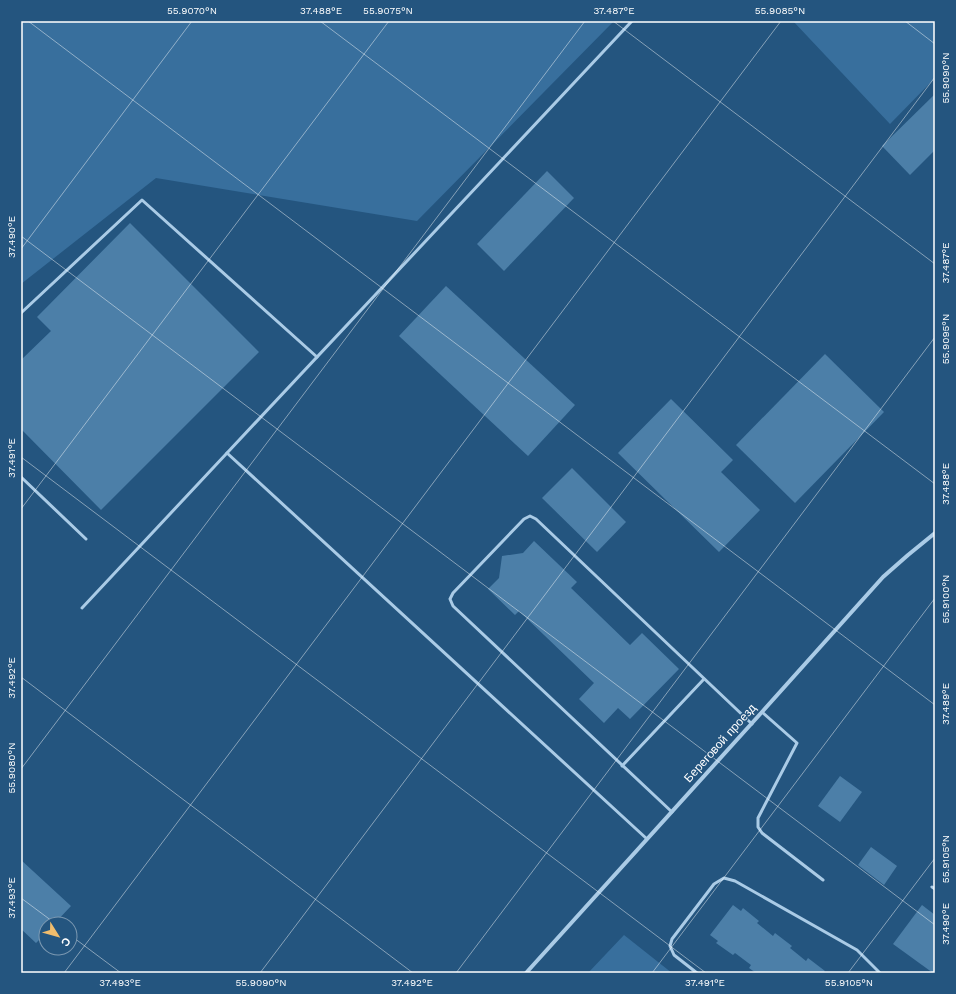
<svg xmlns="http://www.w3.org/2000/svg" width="956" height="994" font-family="'Work Sans',sans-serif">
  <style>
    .green { fill: #386f9d }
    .building { fill: #4c7fa8 }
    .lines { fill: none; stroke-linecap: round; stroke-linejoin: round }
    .service { stroke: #aacbe6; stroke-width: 3 }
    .minor { stroke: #aacbe6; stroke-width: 4 }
    .ticks { fill: none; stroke: #fff; stroke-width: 1; stroke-opacity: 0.45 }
    .labels { text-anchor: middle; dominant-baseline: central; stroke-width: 3; stroke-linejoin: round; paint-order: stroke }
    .street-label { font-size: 12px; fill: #fff; stroke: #24557f }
    .neatline { fill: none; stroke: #fff; stroke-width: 1.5 }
    .ticks-label { font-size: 10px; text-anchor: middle; fill: #fff }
  </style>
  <rect width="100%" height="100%" fill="#24557f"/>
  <g class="green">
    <path d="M21 21H614L417 221 156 178 21 284Z"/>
    <path d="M793 21H935V78L890 124Z"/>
    <path d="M624 935 672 973H588Z"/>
  </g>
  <g class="building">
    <path d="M935 94V150L910 175 882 146Z"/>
    <path d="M547 171 574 198 504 271 477 244Z"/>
    <path d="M130 223 259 352 101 510 21 429V360L51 331 37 317Z"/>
    <path d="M446 286 575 405 528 456 399 336Z"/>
    <path d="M825 354 884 412 795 503 736 445Z"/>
    <path d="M671 399 733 460 721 472 760 510 719 552 618 453Z"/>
    <path d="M572 468 626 522 597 552 542 498Z"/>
    <path d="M534 541 577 582 571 588 630 645 642 633 679 669 630 719 618 708 604 723 579 699 594 683 519 611 515 615 488 589 499 578 502 556 523 553Z"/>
    <path d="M840 776 862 792 840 822 818 806Z"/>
    <path d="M871 847 897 866 884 885 858 865Z"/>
    <path d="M21 860 71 906 54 924H46V933L36 943 21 929Z"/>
    <path d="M733 905 741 911 743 908 759 921 757 923 773 936 775 933 792 946 790 948 806 961 808 958 825 971 823 973H756L749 968 751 965 735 953 733 955 716 943 718 941 710 935Z"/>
    <path d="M922 905 935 915V973H933L893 944Z"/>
  </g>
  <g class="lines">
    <g class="service">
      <path d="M21 313 142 200 317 357"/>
      <path d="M227 453 647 839"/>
      <path d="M21 477 86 539"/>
      <path d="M82 608 227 453 632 21"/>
      <path d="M762 712 797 743 758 818V827L762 833 823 880"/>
      <path d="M622 766 704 679"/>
      <path d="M672 812 453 606 450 599 453 593 524 519 530 516 536 519 752 724"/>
      <path d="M932 887 935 889"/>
      <path d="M697 973 674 955 670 946 672 939 714 884 724 878 735 881 857 950 880 973"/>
    </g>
    <path class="minor" d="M526 973 762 712 883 577 908 555 935 533"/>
  </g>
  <path class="ticks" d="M28 21 935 705M320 21 935 484M613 21 935 264M905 21 935 44M21 236 935 925M21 249 192 21M21 457 706 973M21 509 389 21M21 677 413 973M21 769 585 21M21 898 56 924M70 935 121 973M64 973 781 21M260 973 935 77M456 973 935 337M652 973 935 598M848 973 935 858"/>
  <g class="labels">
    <g class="street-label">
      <text transform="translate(720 743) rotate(-48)">Береговой проезд</text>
    </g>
  </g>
  <rect width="956" height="994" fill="none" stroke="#24557f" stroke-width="44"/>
  <g transform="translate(58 936) rotate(127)"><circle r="19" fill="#24557f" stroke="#7c99b2"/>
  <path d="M0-3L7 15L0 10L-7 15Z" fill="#f1bd6d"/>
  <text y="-6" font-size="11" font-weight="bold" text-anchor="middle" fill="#ffffff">С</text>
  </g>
  <rect x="22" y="22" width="912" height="950" class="neatline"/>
  <g class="ticks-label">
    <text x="192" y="14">55.9070°N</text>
    <text x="321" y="14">37.488°E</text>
    <text x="388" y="14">55.9075°N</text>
    <text x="614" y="14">37.487°E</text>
    <text x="780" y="14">55.9085°N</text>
    <text transform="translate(945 78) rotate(-90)" y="4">55.9090°N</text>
    <text transform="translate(11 237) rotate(-90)" y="4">37.490°E</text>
    <text transform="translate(945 263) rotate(-90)" y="4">37.487°E</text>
    <text transform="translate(945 339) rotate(-90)" y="4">55.9095°N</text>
    <text transform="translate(11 458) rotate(-90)" y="4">37.491°E</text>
    <text transform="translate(945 484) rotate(-90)" y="4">37.488°E</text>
    <text transform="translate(945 599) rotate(-90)" y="4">55.9100°N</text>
    <text transform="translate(11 678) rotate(-90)" y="4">37.492°E</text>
    <text transform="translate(945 704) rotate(-90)" y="4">37.489°E</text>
    <text transform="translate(11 768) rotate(-90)" y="4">55.9080°N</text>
    <text transform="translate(945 859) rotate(-90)" y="4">55.9105°N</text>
    <text transform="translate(11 898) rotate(-90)" y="4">37.493°E</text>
    <text transform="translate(945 924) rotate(-90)" y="4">37.490°E</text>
    <text x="120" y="986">37.493°E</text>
    <text x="261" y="986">55.9090°N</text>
    <text x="412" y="986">37.492°E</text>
    <text x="705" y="986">37.491°E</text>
    <text x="849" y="986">55.9105°N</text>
  </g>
</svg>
